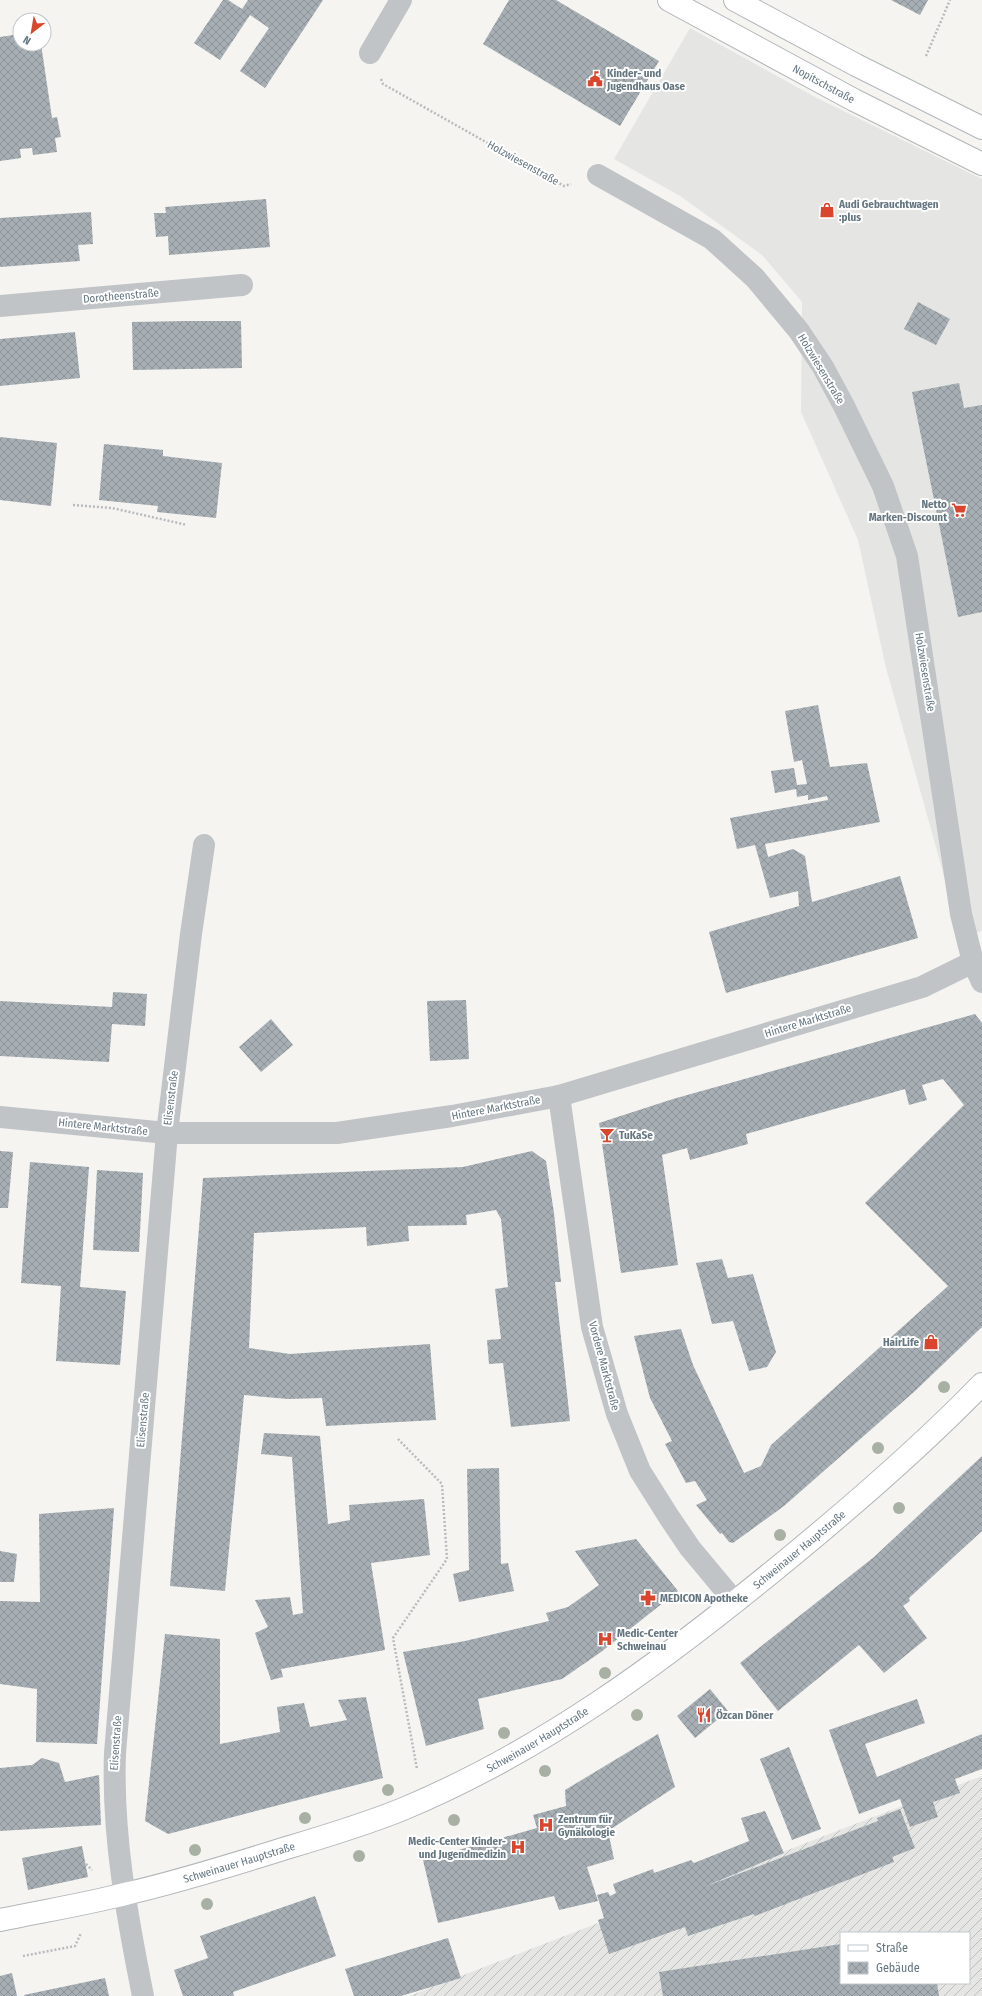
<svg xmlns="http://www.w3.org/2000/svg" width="982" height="1996" font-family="'Fira Sans Condensed',sans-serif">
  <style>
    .built { fill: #e5e6e4 }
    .industrial { fill: url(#industrial-furrows); fill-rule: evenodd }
    .building { fill: url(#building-cross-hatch) }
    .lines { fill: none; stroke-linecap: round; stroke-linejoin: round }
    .major-casing { stroke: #b1b6b9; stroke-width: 24 }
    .path { stroke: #b8bbbd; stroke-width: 2.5; stroke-dasharray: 2 2; stroke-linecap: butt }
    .minor { stroke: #c0c4c7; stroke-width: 22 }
    .major { stroke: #fff; stroke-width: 22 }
    .tree { fill: #a8b0a3 }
    .labels { text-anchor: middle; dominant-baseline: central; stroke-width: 4; stroke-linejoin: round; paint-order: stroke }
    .poi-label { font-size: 11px; font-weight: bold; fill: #657680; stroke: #fff; text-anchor: start }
    .street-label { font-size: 11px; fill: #657680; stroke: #fff }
  </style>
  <defs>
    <pattern id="industrial-furrows" width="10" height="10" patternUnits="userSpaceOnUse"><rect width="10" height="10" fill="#e5e6e4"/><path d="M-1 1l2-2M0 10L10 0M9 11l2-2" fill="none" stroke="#bdbfbe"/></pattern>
    <pattern id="building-cross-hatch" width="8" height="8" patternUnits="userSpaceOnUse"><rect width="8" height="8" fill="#a7afb4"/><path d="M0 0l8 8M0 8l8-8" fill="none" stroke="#8c9398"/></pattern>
  </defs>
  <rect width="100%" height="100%" fill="#f5f4f1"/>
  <path class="built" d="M690 28 815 97 982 179V931L961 937 886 668 858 540 801 412 802 302 762 255 680 196 614 159Z"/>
  <path class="industrial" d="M982 1776V1996H409L868 1819ZM841 1933H969V1983H841Z"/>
  <g class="building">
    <path d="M223 0H228L242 9 248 0H323L265 88 240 71 269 28 250 15 220 60 194 43Z"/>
    <path d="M509 0H556L659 61 620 126 483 44Z"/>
    <path d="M891 0H928L920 15Z"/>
    <path d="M20 34V44H41L52 118 57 117 61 137 55 138 57 152 33 155 32 148 20 149 21 158 0 161V37Z"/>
    <path d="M266 199 270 247 169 255 168 236 156 237 154 213H166L165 207Z"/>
    <path d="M91 212 93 244 78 245 80 261 0 267V218Z"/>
    <path d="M918 302 950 319 936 345 904 329Z"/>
    <path d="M187 321H241L242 368 133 370 132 322Z"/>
    <path d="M75 332 80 378 0 386V339Z"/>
    <path d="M959 383 964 408 982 405V612L958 617 912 392Z"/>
    <path d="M0 437 57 443 51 506 0 500Z"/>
    <path d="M104 444 163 450V456L222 463 216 518 157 512 158 506 99 500Z"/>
    <path d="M818 705 830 767 867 763 880 822 765 844 768 857 793 849 805 856 812 902 900 876 918 938 726 993 709 932 799 906 798 891 770 898 755 845 737 849 730 818 828 800 827 796 808 800V795L797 797 796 789 775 793 771 771 794 768 797 785 807 784 802 760 794 762 785 711Z"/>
    <path d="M113 992 147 994 145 1026 112 1024 109 1062 0 1056V1001L112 1007Z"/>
    <path d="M466 1000 469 1059 430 1061 427 1001Z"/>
    <path d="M975 1014 982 1023V1327L915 1391 784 1506 733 1543 729 1542 722 1533 720 1534 696 1505 707 1500 695 1481 686 1483 665 1444 672 1441 650 1398 634 1336 681 1329 693 1365 744 1473 761 1466 771 1445 948 1286 865 1203 964 1105 943 1079 922 1085 927 1100 909 1105 905 1089 746 1134 748 1144 690 1160 687 1148 662 1155 678 1265 621 1273 599 1123 673 1099Z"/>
    <path d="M271 1019 293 1045 261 1072 239 1047Z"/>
    <path d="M0 1151 13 1152 8 1208H0Z"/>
    <path d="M532 1151 546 1161 554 1213 561 1282H555L570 1421 511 1427 503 1363 489 1364 487 1340 501 1339 495 1289 508 1287 501 1219 496 1210 466 1215 467 1225 408 1226 409 1241 367 1246 366 1227 254 1233 249 1348 290 1354 430 1344 436 1420 326 1426 322 1398 288 1399 244 1395 225 1591 170 1586 203 1178 463 1167Z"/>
    <path d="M30 1162 89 1167 80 1287 126 1291 120 1365 56 1361 61 1286 21 1283Z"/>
    <path d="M97 1170 143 1173 139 1252 93 1250Z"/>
    <path d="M722 1259 728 1278 753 1274 776 1352 767 1367 749 1371 733 1321 712 1324 696 1263Z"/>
    <path d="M264 1433 320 1436 328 1524 350 1520 349 1505 424 1499 430 1555 371 1563 385 1650 281 1669 283 1677 271 1680 255 1633 268 1627 255 1600 290 1597 293 1615 303 1613 292 1457 261 1454Z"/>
    <path d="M982 1456V1531L909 1598 910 1601 903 1606 927 1638 884 1673 859 1645 778 1711 740 1663 874 1557Z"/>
    <path d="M499 1468 501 1564 508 1563 514 1591 459 1602 453 1574 469 1570 467 1469Z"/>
    <path d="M114 1508 97 1744 36 1742 37 1689 0 1684V1601L40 1602 39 1514Z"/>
    <path d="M636 1539 678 1591 601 1652 562 1679 478 1699 484 1729 426 1746 403 1652 465 1641 549 1621 546 1613 568 1607 599 1585 575 1551Z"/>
    <path d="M0 1551 17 1554 14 1582H0Z"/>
    <path d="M165 1634 220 1639V1744L280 1732 277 1707 304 1703 310 1727 347 1720 338 1700 366 1697 383 1778 168 1834 145 1821Z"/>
    <path d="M710 1689 728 1711 695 1738 677 1716Z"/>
    <path d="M917 1699 925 1723 865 1744 877 1777 982 1734V1769L955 1779 960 1793 933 1802 938 1817 910 1827 900 1799 859 1814 829 1730Z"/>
    <path d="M658 1734 675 1787 608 1831 614 1859 587 1867 598 1901 559 1910 554 1896 438 1923 423 1860 537 1828 533 1815 566 1806 565 1790Z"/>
    <path d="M789 1747 821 1829 792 1840 760 1759Z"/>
    <path d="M42 1758 59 1763 65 1782 99 1775 101 1825 0 1831V1768L32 1765Z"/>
    <path d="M900 1809 915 1848 892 1857 894 1862 755 1916 754 1914 688 1936 685 1927 609 1954 598 1920 604 1918 597 1895 608 1892 610 1896 616 1893 613 1884 653 1869 654 1873 691 1860 694 1863 749 1841 741 1818 765 1811 784 1853 704 1887 878 1821 877 1818Z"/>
    <path d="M82 1846 88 1877 28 1890 22 1858Z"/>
    <path d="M315 1896 336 1956 233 1992 234 1996H183L174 1970 208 1958 200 1936Z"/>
    <path d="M448 1938 461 1978 401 1996H354L345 1969Z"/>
    <path d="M841 1944V1983H937L939 1996H663L659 1972Z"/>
    <path d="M12 1973 17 1996H0V1976Z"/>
    <path d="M105 1978 109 1996H24V1995Z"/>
  </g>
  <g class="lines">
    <g class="major-casing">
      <g id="major">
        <path id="s1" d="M669 0 854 100 982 164"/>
        <path d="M735 0 856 65 982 128"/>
        <path id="s2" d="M0 1920C43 1911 87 1904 129 1893 181 1881 232 1865 283 1849 323 1837 364 1825 403 1809 542 1751 662 1662 777 1568 848 1510 918 1450 982 1384"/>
      </g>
    </g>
    <g class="path">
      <path d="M926 56 950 0"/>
      <path d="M381 79 383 84 564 186 571 184"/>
      <path d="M73 505 112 508 187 525"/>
      <path d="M398 1439 442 1484 447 1559 393 1638 417 1769"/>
      <path d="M86 1864 92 1870"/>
      <path d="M23 1956 75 1946 81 1933"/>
    </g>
    <g class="minor">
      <path d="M370 53 401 0"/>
      <path d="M598 175 712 239 755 278 799 331 823 367 844 406 883 486 907 556 961 914 973 962 982 982"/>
      <path d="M0 306 242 285"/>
      <path d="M559 1096 592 1327 617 1414 640 1471 669 1517 690 1548 735 1602"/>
      <path d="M0 1117 167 1133H337L452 1116 559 1096 922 987 973 962"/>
      <path d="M143 1996C127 1916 112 1835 115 1753L167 1133 191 934 204 845"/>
    </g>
    <use href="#major" class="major"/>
  </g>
  <g class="tree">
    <circle cx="944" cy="1387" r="6"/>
    <circle cx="878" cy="1448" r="6"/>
    <circle cx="899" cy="1508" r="6"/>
    <circle cx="780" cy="1535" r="6"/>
    <circle cx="605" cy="1673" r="6"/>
    <circle cx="637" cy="1715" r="6"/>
    <circle cx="504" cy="1733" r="6"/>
    <circle cx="545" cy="1771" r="6"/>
    <circle cx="388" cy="1790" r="6"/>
    <circle cx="305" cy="1818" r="6"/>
    <circle cx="454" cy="1820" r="6"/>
    <circle cx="195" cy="1850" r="6"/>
    <circle cx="359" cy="1856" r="6"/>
    <circle cx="207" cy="1904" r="6"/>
  </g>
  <defs>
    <g id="civic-bare" transform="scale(1.2)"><path d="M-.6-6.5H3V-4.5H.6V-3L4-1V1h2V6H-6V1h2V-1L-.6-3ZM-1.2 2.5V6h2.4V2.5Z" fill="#d9462d" stroke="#fff" stroke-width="2.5" paint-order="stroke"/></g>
    <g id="shop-bare" transform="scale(1.2)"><path d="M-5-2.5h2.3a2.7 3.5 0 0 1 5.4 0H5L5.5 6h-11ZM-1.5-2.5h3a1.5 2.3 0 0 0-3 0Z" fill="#d9462d" stroke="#fff" stroke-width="2.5" paint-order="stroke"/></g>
    <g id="supermarket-bare" transform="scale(1.2)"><path d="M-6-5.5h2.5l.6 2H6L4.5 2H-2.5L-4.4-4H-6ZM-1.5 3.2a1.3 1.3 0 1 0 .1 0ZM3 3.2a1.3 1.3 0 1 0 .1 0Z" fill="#d9462d" stroke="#fff" stroke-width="2.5" paint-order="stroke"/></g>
    <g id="bar-bare" transform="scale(1.2)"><path d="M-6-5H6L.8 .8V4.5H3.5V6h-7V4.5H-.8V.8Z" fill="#d9462d" stroke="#fff" stroke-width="2.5" paint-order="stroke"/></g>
    <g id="pharmacy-bare" transform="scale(1.2)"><path d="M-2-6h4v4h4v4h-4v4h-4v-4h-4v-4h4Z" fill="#d9462d" stroke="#fff" stroke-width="2.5" paint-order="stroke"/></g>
    <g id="hospital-bare" transform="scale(1.2)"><path d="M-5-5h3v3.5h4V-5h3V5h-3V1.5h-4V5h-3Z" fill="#d9462d" stroke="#fff" stroke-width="2.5" paint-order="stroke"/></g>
    <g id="restaurant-bare" transform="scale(1.2)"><path d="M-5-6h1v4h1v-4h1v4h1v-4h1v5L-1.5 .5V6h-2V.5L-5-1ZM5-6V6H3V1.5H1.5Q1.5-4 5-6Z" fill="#d9462d" stroke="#fff" stroke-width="2.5" paint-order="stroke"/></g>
  </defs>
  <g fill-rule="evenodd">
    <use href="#civic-bare" x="595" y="79"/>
    <use href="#shop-bare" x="827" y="210"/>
    <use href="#supermarket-bare" x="959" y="510"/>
    <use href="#bar-bare" x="607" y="1135"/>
    <use href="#shop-bare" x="931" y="1342"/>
    <use href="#pharmacy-bare" x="648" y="1598"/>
    <use href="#hospital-bare" x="605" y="1639"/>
    <use href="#restaurant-bare" x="704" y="1715"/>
    <use href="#hospital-bare" x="546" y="1825"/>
    <use href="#hospital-bare" x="518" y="1847"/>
  </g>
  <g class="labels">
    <g class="poi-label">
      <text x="607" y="73">Kinder- und<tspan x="607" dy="13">Jugendhaus Oase</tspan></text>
      <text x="839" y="204">Audi Gebrauchtwagen<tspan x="839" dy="13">:plus</tspan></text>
      <text x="947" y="504" text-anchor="end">Netto<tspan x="947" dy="13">Marken-Discount</tspan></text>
      <text x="619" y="1135">TuKaSe</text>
      <text x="919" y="1342" text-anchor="end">HairLife</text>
      <text x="660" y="1598">MEDICON Apotheke</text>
      <text x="617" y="1633">Medic-Center<tspan x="617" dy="13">Schweinau</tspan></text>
      <text x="716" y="1715">Özcan Döner</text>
      <text x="558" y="1819">Zentrum für<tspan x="558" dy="13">Gynäkologie</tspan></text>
      <text x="506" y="1841" text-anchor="end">Medic-Center Kinder-<tspan x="506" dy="13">und Jugendmedizin</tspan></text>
    </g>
    <g class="street-label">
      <text stroke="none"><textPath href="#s1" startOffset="176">Nopitschstraße</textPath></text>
      <text transform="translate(523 163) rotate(29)">Holzwiesenstraße</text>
      <text transform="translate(121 296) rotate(-5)">Dorotheenstraße</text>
      <text transform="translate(821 369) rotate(59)">Holzwiesenstraße</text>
      <text transform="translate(925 672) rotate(81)">Holzwiesenstraße</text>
      <text transform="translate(808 1021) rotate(-17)">Hintere Marktstraße</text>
      <text transform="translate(171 1098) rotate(-83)">Elisenstraße</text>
      <text transform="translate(496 1108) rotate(-11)">Hintere Marktstraße</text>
      <text transform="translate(103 1127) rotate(6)">Hintere Marktstraße</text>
      <text transform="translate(604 1366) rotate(75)">Vordere Marktstraße</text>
      <text transform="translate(143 1420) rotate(-85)">Elisenstraße</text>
      <text stroke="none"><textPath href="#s2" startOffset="894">Schweinauer Hauptstraße</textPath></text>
      <text stroke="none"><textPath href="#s2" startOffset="570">Schweinauer Hauptstraße</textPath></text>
      <text transform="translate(116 1743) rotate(-86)">Elisenstraße</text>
      <text stroke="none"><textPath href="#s2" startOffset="246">Schweinauer Hauptstraße</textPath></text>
    </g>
  </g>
  <rect x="840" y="1932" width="130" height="52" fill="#ffffff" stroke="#c1c8cc"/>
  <rect x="848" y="1945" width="20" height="6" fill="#ffffff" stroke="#c1c8cc"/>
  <text x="876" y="1952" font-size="12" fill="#657680">Straße</text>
  <rect x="848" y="1962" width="20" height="12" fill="url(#building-cross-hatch)" stroke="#c1c8cc"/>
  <text x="876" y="1972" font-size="12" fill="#657680">Gebäude</text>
  <g transform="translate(32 32) rotate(211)"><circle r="19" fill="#ffffff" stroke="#c1c8cc"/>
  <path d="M0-3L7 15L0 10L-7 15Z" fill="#d9462d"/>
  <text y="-6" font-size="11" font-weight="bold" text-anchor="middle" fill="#657680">N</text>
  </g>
</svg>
